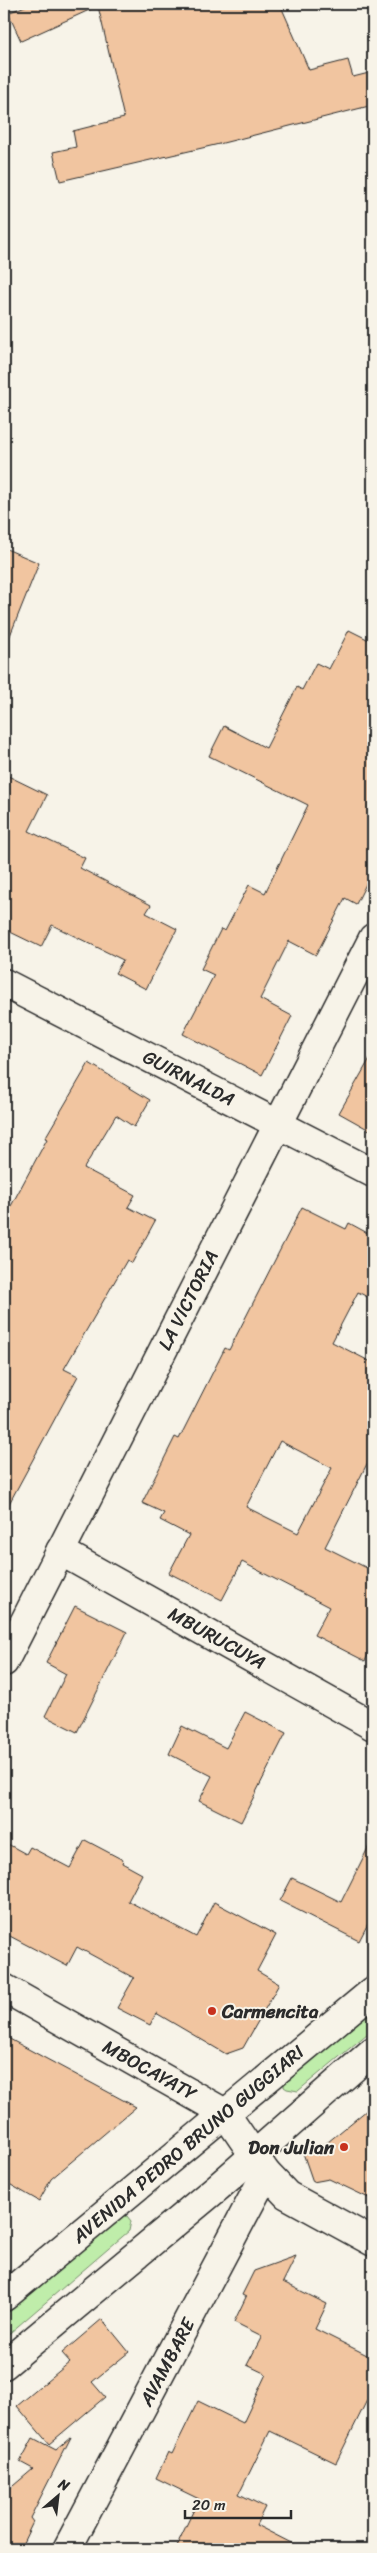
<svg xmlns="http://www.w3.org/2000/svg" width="377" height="2553" font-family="Sriracha,sans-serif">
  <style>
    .green { fill: #bfedaa; stroke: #758c6a }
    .building { fill: #f1c5a0; stroke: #2b2b2b; fill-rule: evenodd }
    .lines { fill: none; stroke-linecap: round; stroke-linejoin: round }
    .minor-casing { stroke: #2b2b2b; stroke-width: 31 }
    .primary-casing { stroke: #2b2b2b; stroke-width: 31 }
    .minor { stroke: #f7f3e8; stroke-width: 28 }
    .primary { stroke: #f7f3e8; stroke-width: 28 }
    .poi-dot { fill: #c8321e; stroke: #f7f3e8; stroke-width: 2 }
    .labels { text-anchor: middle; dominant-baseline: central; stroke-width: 4; stroke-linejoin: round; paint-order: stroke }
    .street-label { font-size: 19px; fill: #2b2b2b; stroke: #f7f3e8 }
    .poi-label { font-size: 19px; font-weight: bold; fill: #2b2b2b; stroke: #f7f3e8; text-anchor: start }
  </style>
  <rect width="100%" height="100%" fill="#f7f3e8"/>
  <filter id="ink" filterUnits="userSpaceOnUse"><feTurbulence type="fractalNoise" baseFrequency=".02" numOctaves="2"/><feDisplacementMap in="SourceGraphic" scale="10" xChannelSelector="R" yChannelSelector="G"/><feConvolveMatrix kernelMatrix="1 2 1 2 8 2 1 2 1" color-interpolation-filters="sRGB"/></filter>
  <g filter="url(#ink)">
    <g class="green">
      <path d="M373 2004V2029L298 2091 287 2089 284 2087V2081Z"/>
      <path d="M117 2216H127L131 2221 129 2231 4 2338V2312Z"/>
    </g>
    <g class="building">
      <path d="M30 4H280L309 70 348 60 353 77 373 72V105L215 145 60 181 53 152 76 147 73 131 124 118 98 6 21 41 8 13Z"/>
      <path d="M4 548 39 563 5 648H4Z"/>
      <path d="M349 630 373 642V870L356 904 345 898 316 955 289 941 260 999 292 1016 262 1075 183 1034 214 975 201 969 221 929 225 931 249 885 265 893 308 805 209 756 224 726 266 748 297 687 302 690 316 663 329 669Z"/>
      <path d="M4 774 47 795 29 831 85 858 80 868 151 905 146 913 177 929 146 989 115 973 123 960 52 925 41 947 4 929Z"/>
      <path d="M373 1053V1132L339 1113Z"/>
      <path d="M89 1063 150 1100 134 1127 116 1115 84 1168 135 1195 128 1207 155 1221 132 1263 127 1260 64 1369 78 1376 4 1513V1219L47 1139 45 1138Z"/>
      <path d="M302 1207 346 1229 349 1223 373 1236V1300L358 1292 332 1342 373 1363V1452L325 1547 373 1571V1645L365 1661 314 1635 329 1607 242 1562 222 1600 169 1573 189 1535 160 1520 164 1513 142 1503 175 1437 179 1439 225 1348 229 1350ZM280 1441 332 1468 298 1533 246 1507Z"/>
      <path d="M75 1606 127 1632 77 1732 45 1716 66 1674 46 1663Z"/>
      <path d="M245 1712 286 1733 241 1822 199 1801 212 1776 169 1754 182 1726 226 1748Z"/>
      <path d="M373 1838V1914L359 1941 280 1901 292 1878 341 1902Z"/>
      <path d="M85 1840 123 1860 122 1863 142 1874 128 1901 196 1937 214 1902 276 1935 257 1971 279 1984 243 2048 226 2054 156 2013 150 2025 117 2008 134 1978 77 1947 67 1966 4 1933V1842L26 1854 30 1847 70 1868Z"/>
      <path d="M4 2036 136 2107 51 2179 39 2201 4 2181Z"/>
      <path d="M373 2105V2200L329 2179 313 2182 303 2153 328 2142Z"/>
      <path d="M296 2256 283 2282 327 2304 315 2329 373 2358V2388L336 2463 270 2431 239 2494 265 2507 256 2525 303 2549H175L199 2499 156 2478 168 2452 172 2454 198 2401 243 2423 266 2374 247 2365 262 2336 234 2322 246 2297 242 2295 254 2271Z"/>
      <path d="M102 2319 129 2352 92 2382 105 2397 49 2444 17 2406 70 2362 62 2353Z"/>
      <path d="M71 2437 30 2518 33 2522 20 2549H4V2486L7 2491 33 2469 20 2462 33 2438 56 2450Z"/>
    </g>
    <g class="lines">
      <g class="minor-casing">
        <g id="minor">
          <path d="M4 983 373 1173"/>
          <path d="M60 1551 373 1726"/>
          <path d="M4 1662 373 938"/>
          <path d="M4 1988 225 2113 266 2173 287 2195 373 2242"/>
          <path d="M67 2549 266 2173"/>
        </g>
      </g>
      <g class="primary-casing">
        <g id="primary">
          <path d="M4 2297 373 1991"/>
          <path d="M4 2365 218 2187 373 2051"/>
        </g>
      </g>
      <use href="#minor" class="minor"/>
      <use href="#primary" class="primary"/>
    </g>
  </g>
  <g class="poi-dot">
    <circle cx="212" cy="2011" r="5"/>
    <circle cx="344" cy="2147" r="5"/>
  </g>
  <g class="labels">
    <g class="street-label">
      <text transform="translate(189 1078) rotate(27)">GUIRNALDA</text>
      <text transform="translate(188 1300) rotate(-63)">LA VICTORIA</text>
      <text transform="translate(217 1638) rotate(29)">MBURUCUYA</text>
      <text transform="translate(150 2070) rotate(29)">MBOCAYATY</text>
      <text transform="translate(188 2144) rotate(-40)">AVENIDA PEDRO BRUNO GUGGIARI</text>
      <text transform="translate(167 2362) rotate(-62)">AVAMBARE</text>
    </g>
    <g class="poi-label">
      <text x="222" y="2011">Carmencita</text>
      <text x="334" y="2147" text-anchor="end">Don Julian</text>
    </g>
  </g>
  <rect width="377" height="2553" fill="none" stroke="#f7f3e8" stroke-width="20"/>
  <rect x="10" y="10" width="357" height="2533" fill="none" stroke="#2b2b2b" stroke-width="2" filter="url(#ink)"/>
  <g transform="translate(58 2496) rotate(28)" stroke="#f7f3e8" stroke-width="4" paint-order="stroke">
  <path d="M0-4L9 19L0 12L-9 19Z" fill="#2b2b2b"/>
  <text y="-8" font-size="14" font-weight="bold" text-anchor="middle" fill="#2b2b2b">N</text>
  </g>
  <path d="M185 2510v8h106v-8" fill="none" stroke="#2b2b2b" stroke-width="2.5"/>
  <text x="192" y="2510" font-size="15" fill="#2b2b2b" stroke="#f7f3e8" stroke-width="4" paint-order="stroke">20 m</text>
</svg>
